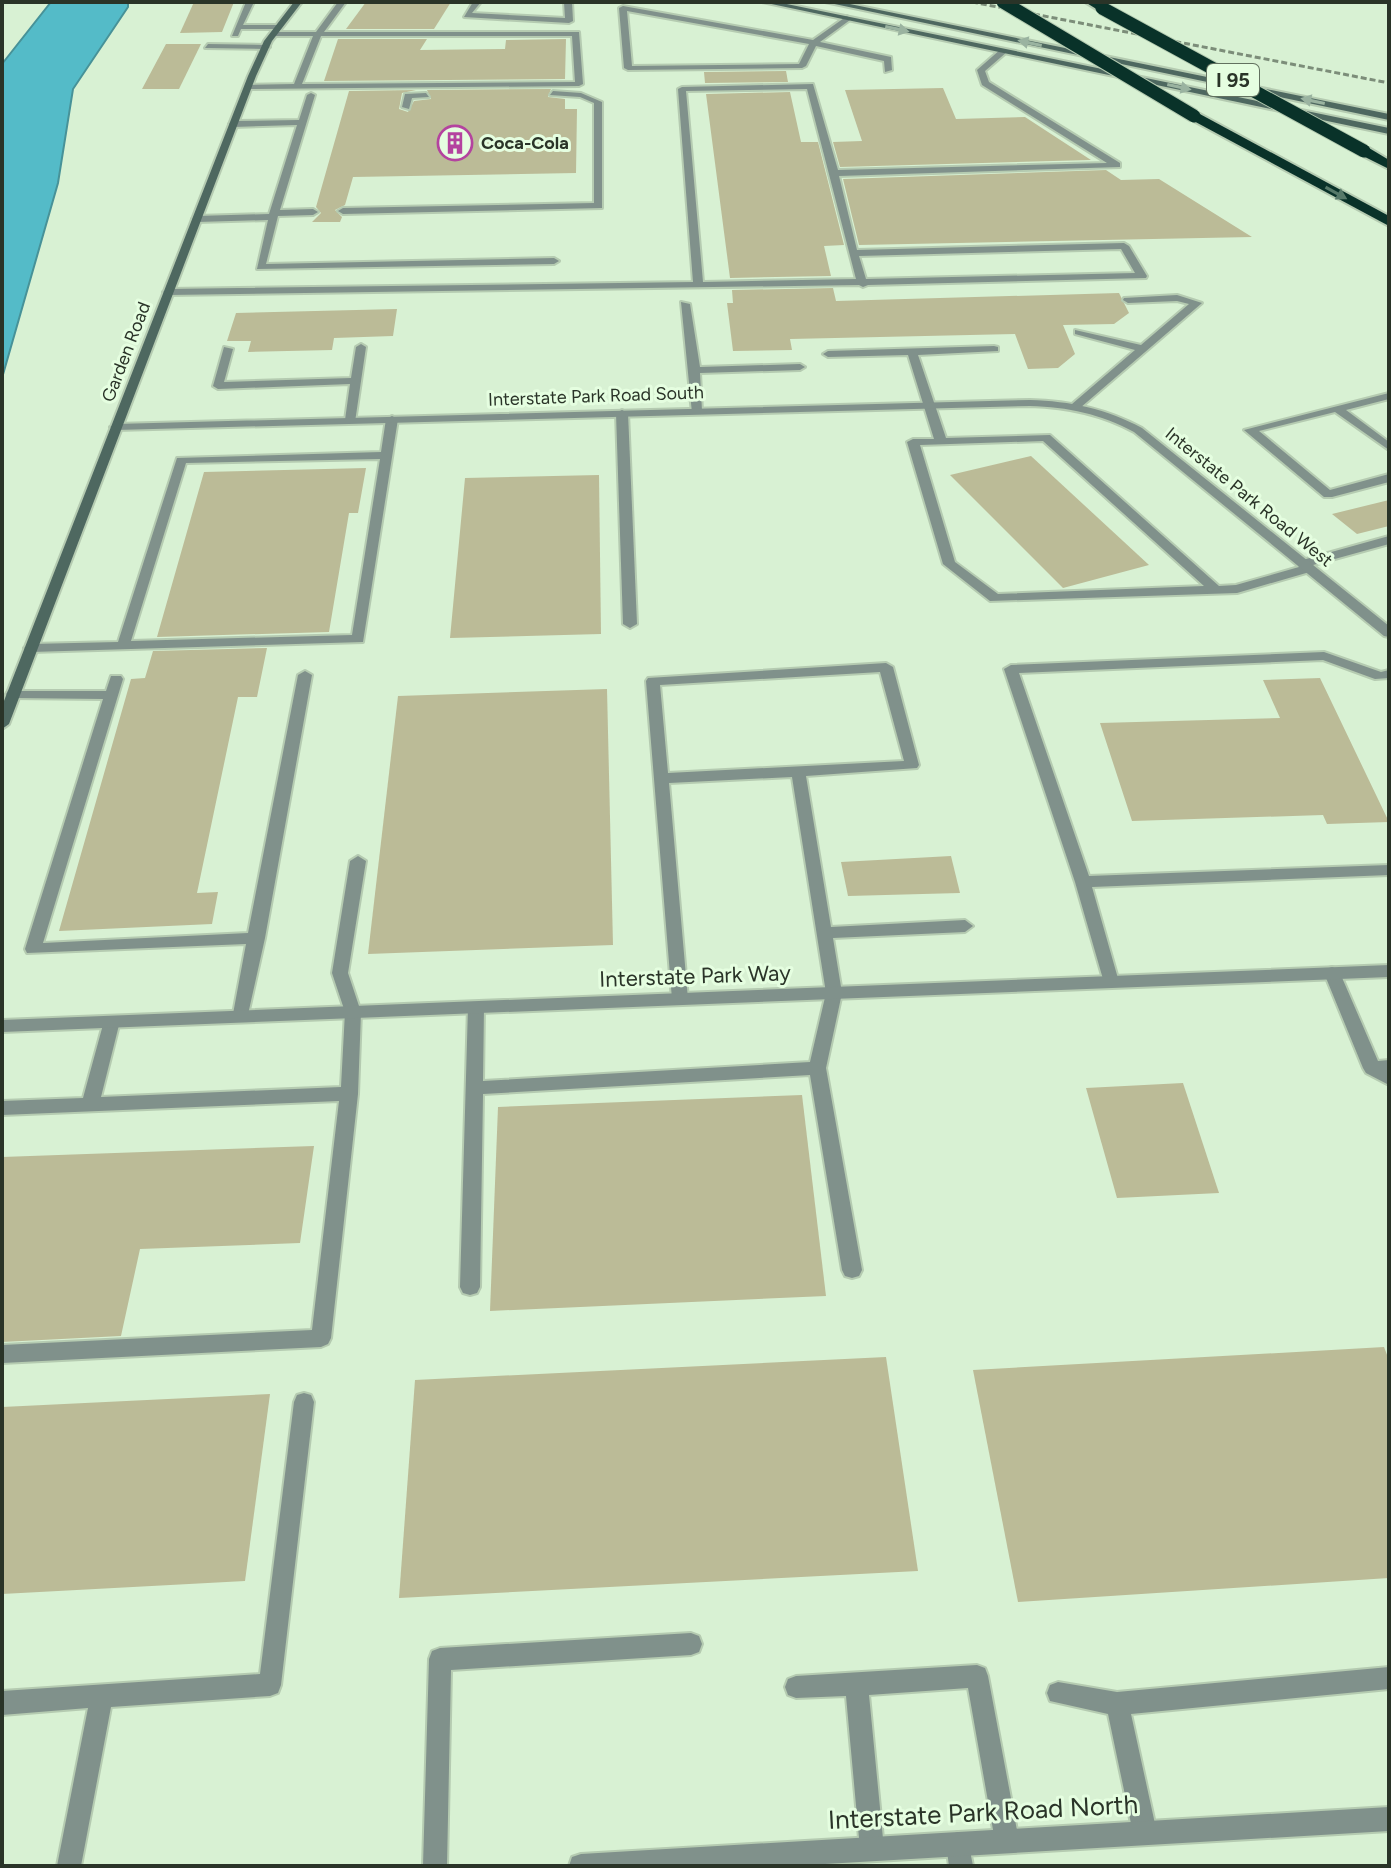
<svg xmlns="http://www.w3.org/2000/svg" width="1391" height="1868" font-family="Figtree,sans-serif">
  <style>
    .water { fill: #54bbc8; stroke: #479298; stroke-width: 2 }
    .building { fill: #bbbb97 }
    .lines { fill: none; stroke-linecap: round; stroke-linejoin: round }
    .lane-casing { stroke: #b5cbb1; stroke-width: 4 }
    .street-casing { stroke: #b5cbb1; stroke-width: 4 }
    .secondary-casing { stroke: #b5cbb1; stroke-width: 4 }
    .highway-casing { stroke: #b5cbb1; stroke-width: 4 }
    .lane { fill: #80918b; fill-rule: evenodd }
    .street { fill: #80918b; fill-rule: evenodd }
    .secondary { fill: #4e6860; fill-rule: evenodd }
    .highway { fill: #093229; fill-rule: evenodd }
    .rail { stroke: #7c8d79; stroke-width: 3; stroke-dasharray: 6 3; stroke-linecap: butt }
    .highway-bridge-casing { stroke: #b5cbb1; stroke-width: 15; stroke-linecap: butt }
    .highway-bridge { stroke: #093229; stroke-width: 13 }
    .oneway { fill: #9ab3a0 }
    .oneway2 { fill: #567969 }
    .labels { text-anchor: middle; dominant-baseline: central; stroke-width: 6; stroke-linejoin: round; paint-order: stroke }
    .far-poi-label { font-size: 18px; font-weight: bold; fill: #2a3428; stroke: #e5fee0; text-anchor: start }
    .far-street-label { font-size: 18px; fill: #2a3428; stroke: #e5fee0 }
    .shield { fill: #e5fee0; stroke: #62715f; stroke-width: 2 }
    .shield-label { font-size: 20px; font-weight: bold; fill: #2a3428 }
    .street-label { font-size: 22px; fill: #2a3428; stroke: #e5fee0 }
    .near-street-label { font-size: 26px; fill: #2a3428; stroke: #e5fee0 }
  </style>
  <rect width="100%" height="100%" fill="#d8f1d3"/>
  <path class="water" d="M51 2H128V7L73 89 58 183 2 378V64Z"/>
  <g class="building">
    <path d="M194 2H234L222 32 180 33Z"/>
    <path d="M366 2H451L434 29H346Z"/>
    <path d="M338 39H427L420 50 505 49 506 40 566 39 565 79 324 81Z"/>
    <path d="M166 44H201L179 89H142Z"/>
    <path d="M786 71 788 82 705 83 704 72Z"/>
    <path d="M943 88 956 119 1025 117 1091 160 840 167 833 142 862 141 845 90Z"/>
    <path d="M551 89 548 97 565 99V109H577L576 173 353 177 345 205 335 210 342 217 340 222H312L321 213 316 207 349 91 416 90 402 93 399 109 408 112 414 101 431 99 427 90Z"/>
    <path d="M790 92 801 142H818L844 245 824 246 831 276 730 278 706 94Z"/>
    <path d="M1106 170 1121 180 1159 179 1252 237 859 245 843 179Z"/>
    <path d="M833 288 836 301 1119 293 1129 313 1114 324 1063 325 1075 354 1058 368 1028 369 1015 334 790 339 792 350 733 351 727 303H733L732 290Z"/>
    <path d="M397 309 393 336 334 338 332 350 248 352 251 341H227L236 313Z"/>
    <path d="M1031 456 1149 565 1063 588 950 475Z"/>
    <path d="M366 468 358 513H349L329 632 157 637 204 472Z"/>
    <path d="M599 475 601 634 450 638 465 478Z"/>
    <path d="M1389 500V526L1357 534 1332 514Z"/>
    <path d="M267 648 257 697H238L197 893 218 892 212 924 59 931 131 679 145 678 153 651Z"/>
    <path d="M1320 678 1389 822 1327 824 1323 815 1132 821 1100 723 1280 718 1263 680Z"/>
    <path d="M607 689 613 945 368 954 398 696Z"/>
    <path d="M951 856 960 893 848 896 841 862Z"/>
    <path d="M1183 1083 1219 1193 1117 1198 1086 1088Z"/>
    <path d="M802 1095 826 1296 490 1311 498 1107Z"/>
    <path d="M314 1146 300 1243 140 1249 121 1336 2 1342V1157Z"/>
    <path d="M1384 1347 1389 1360V1578L1018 1602 973 1370Z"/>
    <path d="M886 1357 918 1571 399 1598 415 1380Z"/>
    <path d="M270 1394 245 1581 2 1594V1407Z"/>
  </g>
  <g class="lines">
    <g class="lane-casing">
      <g id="lane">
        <path d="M246 2H254L243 25H278L281 29H241L238 36H232Z"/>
        <path d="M338 2H346L324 32H579L583 84 579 86 245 89 248 85 294 84 313 36H274L270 34 274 32H316ZM321 36H572L575 82 302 84Z"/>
        <path d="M473 2H481L472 13 565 18 564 2H572L573 21 569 23 464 17Z"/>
        <path d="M623 6 813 40 847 16 850 20 820 42 891 57 892 70 885 72 884 61 816 46 806 66 802 68 628 70 624 68 619 8ZM627 11 809 44 799 64 632 66Z"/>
        <path d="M208 44 266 45 270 47 266 49 205 48Z"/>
        <path d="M1001 49 1008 51 985 71 989 82 1120 163V167L839 176 857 250 1124 243 1129 246 1147 276 1146 278 868 285 863 287 859 285 168 295 163 292 168 289 693 282 678 89 682 87 813 84 838 170 1107 163 982 85 977 70ZM807 89 856 279 703 282 686 91ZM1121 249 1135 273 866 279 859 256Z"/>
        <path d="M553 91 581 93 602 102V208L343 214 338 211 343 208 594 203V103L580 97 550 95Z"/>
        <path d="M311 93 315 95 280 210 313 209 318 212 313 215 278 216 266 264 554 258 559 261 554 264 257 269 268 220 197 222 192 219 197 216 269 214 297 125 233 127 229 124 233 121 299 120 307 95Z"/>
        <path d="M426 93 429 97 412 98 409 109 402 107 405 94Z"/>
        <path d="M1177 295 1202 303 1080 408H1072V404L1135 350 1075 334V330L1141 345 1189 304 1177 301 1128 303 1123 300 1124 298Z"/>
        <path d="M681 302 690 304 700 367 800 364 805 367 800 370 700 373 702 411 692 413Z"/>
        <path d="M361 344 366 347 355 422 345 420 350 384 218 389 213 386 224 347 233 349 224 382 351 378 356 347Z"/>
        <path d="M994 346 998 347V351L918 355 946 438 1050 435 1219 586 1236 585 1299 567 1297 564 1299 561 1389 536V544L1313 565 1315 568 1313 571 1237 593 990 601 943 564 907 442 913 439H934L908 355 828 357 823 354 828 351ZM1043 441 1204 586 998 594 955 562 920 445Z"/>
        <path d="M1389 393V399L1346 410 1389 442V450L1335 412 1259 431 1330 490 1389 474V482L1332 497H1324L1244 430Z"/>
        <path d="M622 410 628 413 637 624 630 628 623 624 616 413Z"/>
        <path d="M392 416 398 419 363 642 31 652 24 648 31 644 118 642 177 458 381 452 386 419ZM380 459 352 635 131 641 186 463Z"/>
        <path d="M1324 652 1381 672 1389 670V678L1375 679 1323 660 1019 673 1089 876 1389 865V875L1092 887 1119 982 1117 986H1105L1075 882 1004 669 1011 665Z"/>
        <path d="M886 663 893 667 919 765 917 768 806 776 831 927 965 920 973 926 965 932 833 938 842 993 826 1068 862 1270 859 1276 852 1278 845 1276 842 1270 810 1075 483 1094 480 1287 477 1293 470 1295 463 1293 460 1287 468 1007 470 1003H482L484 1007 483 1081 810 1062 826 993 792 777 669 783 688 999 686 1003H674L672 999 646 681 648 678ZM880 672 904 761 668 773 660 685Z"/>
        <path d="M305 671 312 675 265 938 247 1019H235L233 1014 246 944 27 953 25 949 103 699 13 698 8 697 6 694 8 691H106L111 676H121L123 679 43 943 248 933 298 675Z"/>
        <path d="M358 856 366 861 348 973 361 1012 358 1094 331 1338 328 1344 321 1347 2 1363V1345L312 1330 339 1101 2 1115V1101L83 1098 104 1021 106 1016H118L120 1021 101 1097 341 1087 345 1012 332 973 350 861Z"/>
        <path d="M1332 967 1338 969 1340 973 1378 1061 1389 1060V1085L1366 1073 1363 1068 1324 973 1326 969Z"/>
        <path d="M304 1393 311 1395 314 1402 281 1685 278 1693 270 1696 111 1707 81 1866H57L88 1708 2 1715V1691L260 1674 294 1402 297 1395Z"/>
        <path d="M691 1633 699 1636 702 1644 699 1652 691 1655 451 1670 447 1866H423L429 1659 432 1651 440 1648Z"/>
        <path d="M977 1665 985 1668 988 1676 1019 1841 1016 1850 1007 1853 998 1850 995 1841 968 1688 869 1695 884 1849 881 1858 872 1861 863 1858 860 1849 846 1696 796 1698 788 1695 785 1687 788 1679 796 1676Z"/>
        <path d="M1389 1667V1689L1131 1714 1157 1833 1154 1842 1145 1845 1136 1842 1133 1833 1108 1714 1050 1701 1047 1693 1050 1685 1058 1682 1117 1692Z"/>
        <path d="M958 1832 967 1835 973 1866H949L946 1844 949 1835Z"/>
      </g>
    </g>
    <g class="street-casing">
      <g id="street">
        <path d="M1030 400C1070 401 1107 409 1142 428L1389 626V637L1384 636 1134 432C1101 414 1068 407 1030 406L116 430 110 427 116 424Z"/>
        <path d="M1389 965V977L2 1032V1020Z"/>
        <path d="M1389 1807V1831L791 1866H569L572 1857 581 1854Z"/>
      </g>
    </g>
    <g class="secondary-casing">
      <g id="secondary">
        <path d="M294 2H302L272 41 256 76 9 724 2 729V706L248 76 264 41Z"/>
        <path d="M762 2H777L1389 128V134Z"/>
        <path d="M825 2H840L1389 114V120Z"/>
      </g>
    </g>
    <g class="highway-casing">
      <g id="highway">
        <path d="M1085 2H1099L1108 8 1098 10Z"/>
        <path d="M1190 113H1198L1389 216V226L1190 119Z"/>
        <path d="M1359 148H1369L1389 160V169L1359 154Z"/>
      </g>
    </g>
    <use href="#lane" class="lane"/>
    <use href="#street" class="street"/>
    <use href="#secondary" class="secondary"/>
    <use href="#highway" class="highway"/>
    <path class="rail" d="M972 2 1389 83"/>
    <g class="highway-bridge-casing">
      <g id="highway-bridge">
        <path d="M1003 2 1194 116"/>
        <path d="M1102 8 1364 151"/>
      </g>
    </g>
    <use href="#highway-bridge" class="highway-bridge"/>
  </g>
  <defs><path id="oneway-solid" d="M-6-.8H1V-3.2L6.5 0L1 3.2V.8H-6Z" transform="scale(2)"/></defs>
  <g class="oneway">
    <use href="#oneway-solid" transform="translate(897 29) rotate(12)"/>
    <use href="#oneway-solid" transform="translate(1030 43) rotate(-168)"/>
    <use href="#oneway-solid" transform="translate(1179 87) rotate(12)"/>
    <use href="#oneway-solid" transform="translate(1313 101) rotate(-168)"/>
  </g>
  <use class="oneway2" href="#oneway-solid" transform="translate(1336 193) rotate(29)"/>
  <defs>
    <g id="building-ring" transform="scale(1.8)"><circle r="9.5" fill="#e5fee0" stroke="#b4439f" stroke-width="1.5"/><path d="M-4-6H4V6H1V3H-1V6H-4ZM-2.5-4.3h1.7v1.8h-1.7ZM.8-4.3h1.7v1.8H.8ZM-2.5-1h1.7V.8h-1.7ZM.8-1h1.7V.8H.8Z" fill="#b4439f"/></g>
  </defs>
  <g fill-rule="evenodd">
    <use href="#building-ring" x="455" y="143"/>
  </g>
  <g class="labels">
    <g class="far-poi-label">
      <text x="481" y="143">Coca-Cola</text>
    </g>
    <g class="far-street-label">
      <text transform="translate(126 352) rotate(-69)">Garden Road</text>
      <text transform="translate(596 396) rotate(-2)">Interstate Park Road South</text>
      <text transform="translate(1249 497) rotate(39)">Interstate Park Road West</text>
    </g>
    <rect class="shield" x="1207" y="64" width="52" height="32" rx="6"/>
    <g class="shield-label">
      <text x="1233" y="80">I 95</text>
    </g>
    <g class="street-label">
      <text transform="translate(695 976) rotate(-2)">Interstate Park Way</text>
    </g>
    <g class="near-street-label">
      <text transform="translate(983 1812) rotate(-3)">Interstate Park Road North</text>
    </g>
  </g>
  <rect width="1391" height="1868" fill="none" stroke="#2a3428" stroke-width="8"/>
</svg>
